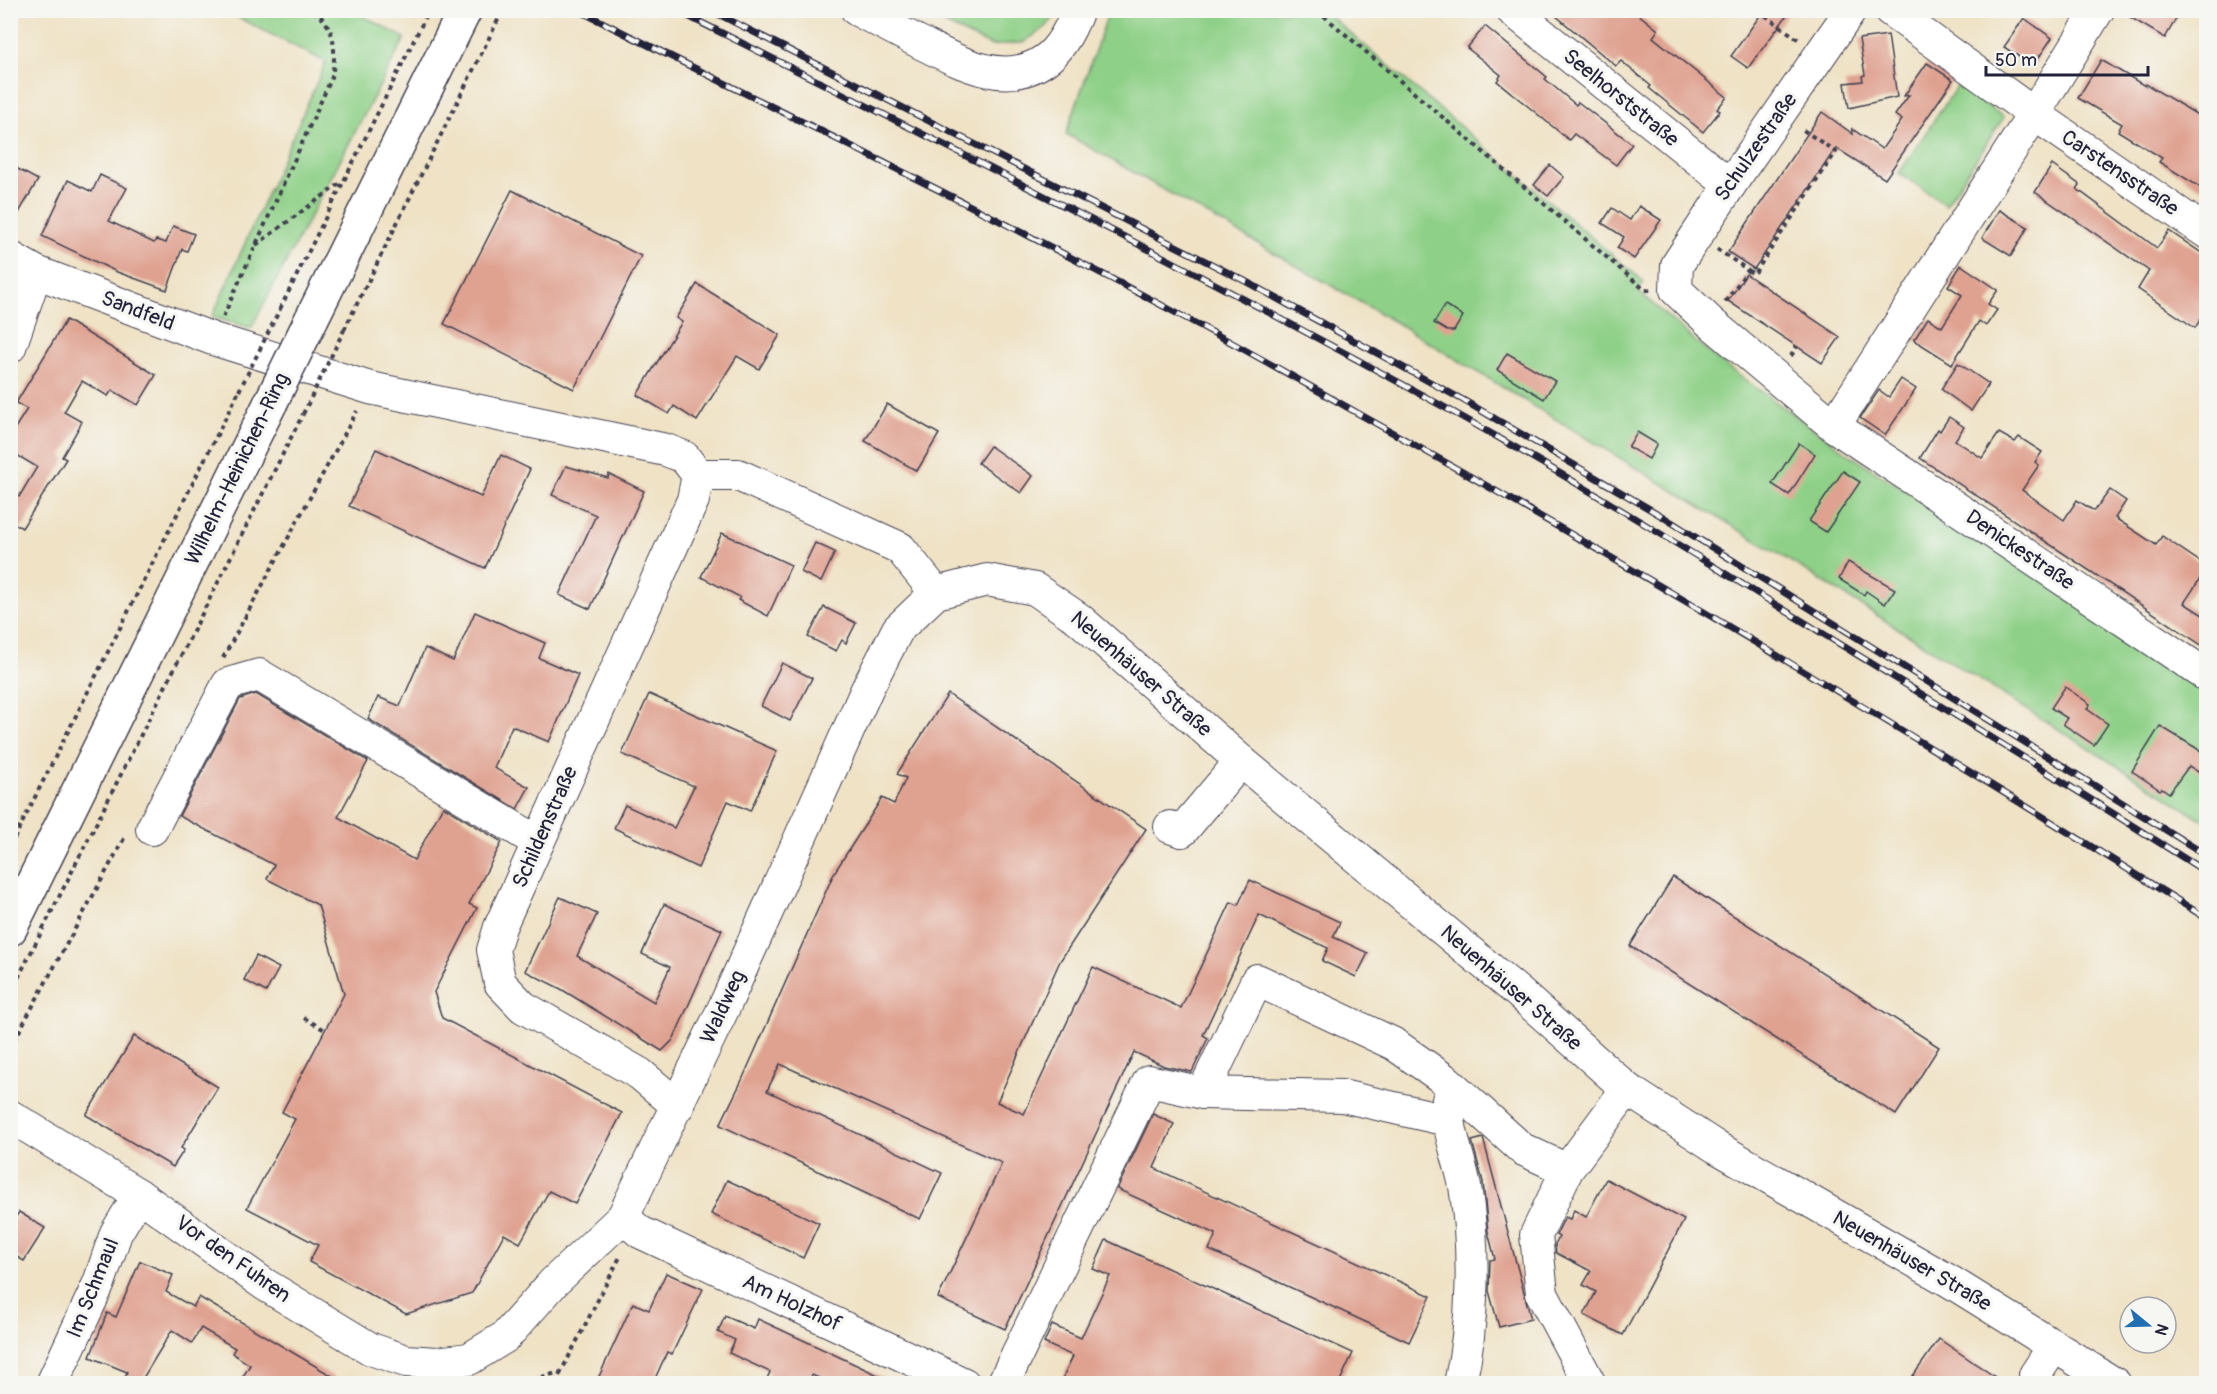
<svg xmlns="http://www.w3.org/2000/svg" width="2217" height="1394" font-family="Pangolin,sans-serif">
  <style>
    .green { fill: #8ed087; stroke: #587961; stroke-width: 1.5 }
    .building { fill: #dfa190 }
    .lines { fill: none; stroke-linecap: round; stroke-linejoin: round }
    .minor-casing { stroke: #413f50; stroke-width: 34 }
    .major-casing { stroke: #413f50; stroke-width: 36 }
    .path { stroke: #413f50; stroke-width: 4; stroke-dasharray: 4.5 4.5; stroke-linecap: butt }
    .minor { stroke: #fff; stroke-width: 32 }
    .major { stroke: #fff; stroke-width: 33 }
    .rail-casing { stroke: #22223b; stroke-width: 7 }
    .rail { stroke: #f6f6f2; stroke-width: 4.5; stroke-dasharray: 14; stroke-linecap: butt }
    .major-bridge-casing { stroke: #413f50; stroke-width: 36; stroke-linecap: butt }
    .path-bridge { stroke: #413f50; stroke-width: 4; stroke-dasharray: 4.5 4.5; stroke-linecap: butt }
    .major-bridge { stroke: #fff; stroke-width: 33 }
    .labels { text-anchor: middle; dominant-baseline: central; stroke-width: 6; stroke-linejoin: round; paint-order: stroke }
    .street-label { font-size: 21px; fill: #22223b; stroke: #f6f6f2 }
  </style>
  <rect width="100%" height="100%" fill="#f6f6f2"/>
  <filter id="ink" filterUnits="userSpaceOnUse"><feTurbulence type="fractalNoise" baseFrequency=".0167" numOctaves="2"/><feDisplacementMap in="SourceGraphic" scale="12" xChannelSelector="R" yChannelSelector="G"/><feConvolveMatrix kernelMatrix="1 2 1 2 8 2 1 2 1" color-interpolation-filters="sRGB"/></filter>
  <filter id="wash" filterUnits="userSpaceOnUse"><feTurbulence type="fractalNoise" baseFrequency=".008" numOctaves="4" result="noise"/><feDisplacementMap in="SourceGraphic" scale="24" xChannelSelector="R" yChannelSelector="G"/><feGaussianBlur stdDeviation="1.35" result="paint"/><feColorMatrix in="noise" values="0 0 0 0 0 0 0 0 0 0 0 0 0 0 0 0 0 1.4 0 .05"/><feComposite in="paint" operator="in"/></filter>
  <g filter="url(#wash)">
    <rect width="100%" height="100%" fill="#efe2c5"/>
    <g class="green">
      <path d="M225 11H354L405 38 251 328 212 317 326 62Z"/>
      <path d="M917 11 1059 10V11L1046 27 1024 42 992 46Z"/>
      <path d="M1109 11H1324L1644 282 1638 291 1716 359 1850 455 2206 684V822L1800 567 1395 322 1066 134Z"/>
      <path d="M1957 86 2004 117 1946 205 1899 173Z"/>
    </g>
    <g id="blocks">
      <g class="building">
        <path d="M1549 10H1633L1658 30 1653 37 1727 97 1717 109 1720 111 1703 132 1649 88 1651 86 1621 61 1616 66Z"/>
        <path d="M1764 10H1791L1748 68 1731 56Z"/>
        <path d="M2118 10H2181L2165 38Z"/>
        <path d="M2024 18 2052 38 2033 66 2004 47Z"/>
        <path d="M1485 26 1547 77 1545 79 1576 105 1578 102 1632 144 1616 165 1574 134 1569 140 1497 81 1501 75 1467 48Z"/>
        <path d="M1888 35 1897 97 1849 108 1845 83 1863 81 1862 76 1865 75 1859 39Z"/>
        <path d="M2101 60 2145 86 2146 84 2206 120V191L2159 162 2162 158 2118 131 2122 124 2078 98Z"/>
        <path d="M1927 63 1953 80 1885 179 1836 148 1754 269 1728 252 1822 112 1853 134 1852 129 1882 149 1902 120 1895 115 1909 95 1904 96Z"/>
        <path d="M1550 165 1564 177 1548 196 1534 185Z"/>
        <path d="M2052 165 2080 185 2077 189 2157 248 2169 231 2206 256V311L2195 328 2138 289 2149 271 2035 192Z"/>
        <path d="M16 168 38 180 10 228V177Z"/>
        <path d="M100 175 127 188 109 221 154 243 156 240 166 243 173 226 194 234 187 251 182 249 167 290 117 272 42 236 68 180 92 192Z"/>
        <path d="M512 190 641 256 574 389 444 324Z"/>
        <path d="M1639 206 1661 220 1634 259 1617 248 1624 237 1602 223 1612 208 1630 220Z"/>
        <path d="M1999 210 2028 227 2011 256 1982 238Z"/>
        <path d="M1961 265 1998 290 1988 304 1997 310 1986 326 1979 321 1952 364 1914 340 1928 318 1942 327 1962 295 1948 286Z"/>
        <path d="M1746 274 1840 337 1822 363 1728 301Z"/>
        <path d="M697 284 780 335 759 369 737 356 697 421 674 406 669 414 637 395 682 322 676 318Z"/>
        <path d="M1445 305 1463 316 1454 331H1447L1434 323Z"/>
        <path d="M66 320 156 375 138 405 112 390 108 396 82 381 64 412 82 422 62 457 66 459 22 528 10 521V491L19 497 37 467 10 451V436L27 409 16 403Z"/>
        <path d="M1507 353 1555 381 1544 399 1497 370Z"/>
        <path d="M1958 363 1989 384 1971 411 1941 389Z"/>
        <path d="M1901 379 1916 389 1885 435 1860 418 1879 390 1889 397Z"/>
        <path d="M887 404 939 434 917 471 865 441Z"/>
        <path d="M1949 417 1964 427 1955 440 1982 458 1999 433 2015 442 2019 437 2042 452 2035 462 2039 465 2022 490 2064 520 2077 500 2094 511 2110 490 2126 501 2115 518 2156 545 2162 536 2206 566V570L2184 603 2206 617V648L1920 458 1938 429 1940 431Z"/>
        <path d="M1637 432 1657 444 1649 459 1628 447Z"/>
        <path d="M1799 443 1815 454 1789 495 1772 484Z"/>
        <path d="M990 446 1033 476 1021 493 978 463Z"/>
        <path d="M376 449 481 497 501 455 530 469 485 568 349 506Z"/>
        <path d="M566 466 608 478 609 474 644 491 590 609 559 595 596 515 552 495Z"/>
        <path d="M1843 471 1860 482 1826 532 1809 521Z"/>
        <path d="M722 533 791 565 768 616 738 600 740 597 701 577Z"/>
        <path d="M815 543 835 552 821 582 801 572Z"/>
        <path d="M1848 562 1895 589 1885 604 1866 591 1864 595 1839 579Z"/>
        <path d="M824 607 856 623 846 643 842 640 836 651 808 637Z"/>
        <path d="M475 612 545 643 539 658 578 675 549 742 512 726 494 768 529 787 517 809 368 719 378 697 400 706 425 648 453 661Z"/>
        <path d="M782 663 812 678 790 721 761 706Z"/>
        <path d="M2065 687 2090 704 2087 709 2108 724 2094 745 2063 724 2067 718 2051 708Z"/>
        <path d="M256 694 368 761 338 817 414 860 443 806 502 842 469 904 477 908 434 992 442 1018 622 1113 575 1204 549 1191 520 1243 504 1234 472 1293 406 1314 309 1262 318 1245 247 1208 295 1119 282 1112 344 994 318 905 267 879 274 865 179 816 240 699Z"/>
        <path d="M649 694 777 751 750 811 728 801 698 868 614 828 625 805 674 828 694 786 622 754Z"/>
        <path d="M948 694 1146 829 1060 961 997 1102 1024 1114 1093 967 1181 1008 1231 902 1238 905 1250 880 1340 922 1333 937 1368 953 1356 977 1322 961 1328 948 1259 915 1203 1035 1208 1038 1192 1072 1164 1066 1134 1052 1005 1329 938 1298 1002 1163 780 1064 767 1091 942 1173 920 1219 720 1125 742 1080 834 873 882 798 894 804 906 778 897 774Z"/>
        <path d="M2160 726 2206 754V777L2189 766 2169 793 2162 788 2160 790 2132 771Z"/>
        <path d="M1673 877 1939 1047 1896 1115 1630 946Z"/>
        <path d="M560 897 597 914 577 956 654 1002 670 967 642 954 664 904 722 930 673 1040 662 1051 561 989 525 971Z"/>
        <path d="M256 956 279 968 266 992 244 980Z"/>
        <path d="M134 1036 218 1087 181 1148 184 1150 173 1167 86 1115Z"/>
        <path d="M1153 1114 1174 1124 1154 1168 1431 1296 1409 1342 1209 1250 1216 1234 1117 1189Z"/>
        <path d="M1483 1138 1531 1319 1499 1327 1489 1291 1490 1260 1495 1259 1488 1232 1483 1182 1472 1141Z"/>
        <path d="M1606 1179 1684 1220 1623 1335 1584 1315 1596 1292 1583 1285 1591 1271 1556 1253 1555 1244 1559 1237 1556 1235 1565 1217 1570 1219 1574 1210 1586 1217Z"/>
        <path d="M727 1180 819 1223 803 1258 711 1214Z"/>
        <path d="M19 1212 45 1228 24 1261 10 1253V1226Z"/>
        <path d="M1106 1240 1353 1353 1339 1383H1060L1073 1356 1044 1343 1052 1325 1081 1338 1110 1276 1093 1269Z"/>
        <path d="M140 1261 173 1275 166 1292 193 1307 199 1297 344 1383H239L250 1365 232 1353 235 1348 201 1328 192 1343 172 1330 140 1383H123L127 1372 90 1357 107 1313 116 1317Z"/>
        <path d="M666 1273 703 1289 672 1354 667 1352 653 1383H596L633 1303 649 1310Z"/>
        <path d="M725 1316 754 1329 758 1319 895 1383H830L812 1375 808 1383H765L770 1372 729 1353 735 1340 718 1332Z"/>
        <path d="M1939 1339 2004 1383H1908Z"/>
      </g>
    </g>
  </g>
  <g filter="url(#ink)">
    <use href="#blocks" fill-opacity="0" stroke="#413f50" stroke-width="1.5"/>
    <g class="lines">
      <g class="minor-casing">
        <g id="minor">
          <path d="M857 10C878 21 898 31 919 42 957 61 1004 89 1045 60 1061 49 1071 28 1078 10"/>
          <path d="M1512 10 1730 185"/>
          <path d="M1851 10 1730 185 1677 265 1676 290 1710 322 1834 426 2206 675"/>
          <path d="M1890 10 2034 114 2206 232"/>
          <path d="M10 257 36 272 213 339 370 388 666 450 684 457 698 475 693 500 500 927 493 950 500 983 523 1007 640 1074 678 1106"/>
          <path d="M10 347 36 272"/>
          <path d="M1834 426 2034 114 2098 10"/>
          <path d="M698 475H738L900 548 936 593"/>
          <path d="M1170 827 1182 831 1241 761"/>
          <path d="M152 829 228 684 259 675 538 842"/>
          <path d="M1203 1093 1257 980 1394 1044 1448 1082 1522 1149 1567 1170"/>
          <path d="M1448 1100C1447 1131 1459 1156 1465 1186 1475 1248 1474 1322 1460 1384"/>
          <path d="M10 1116 139 1195 264 1284 371 1349 406 1361 437 1363 469 1359 505 1337 554 1282 623 1217 726 1003 867 689 898 629 936 593 987 580 1035 589 1079 619 1241 761 1518 992 1627 1089 1716 1147 1951 1282 2115 1384"/>
          <path d="M623 1217 640 1232 964 1384"/>
          <path d="M2035 1375 2054 1346"/>
          <path d="M52 1384 99 1283 116 1233 139 1195"/>
          <path d="M1003 1384 1149 1081 1203 1093 1342 1096 1447 1120"/>
          <path d="M1590 1384 1542 1294 1536 1235 1567 1170 1627 1089"/>
        </g>
      </g>
      <g class="major-casing">
        <g id="major">
          <path d="M311 320 465 10"/>
          <path d="M10 929 271 402"/>
        </g>
      </g>
      <g class="path">
        <path d="M1317 10 1645 290H1651"/>
        <path d="M1758 10 1799 40"/>
        <path d="M256 245 342 182"/>
        <path d="M1717 249 1748 270 1725 302"/>
        <path d="M1748 270 1754 274 1836 152 1800 128"/>
        <path d="M280 309 429 10"/>
        <path d="M223 317 332 77C336 52 337 22 310 10"/>
        <path d="M344 330 503 10"/>
        <path d="M1791 356 1797 346"/>
        <path d="M223 658 357 411"/>
        <path d="M10 847 239 391"/>
        <path d="M10 994 303 414"/>
        <path d="M304 1018 325 1030"/>
        <path d="M10 1048 126 835"/>
        <path d="M515 1384 561 1372 620 1257"/>
        <path d="M555 1384 561 1372"/>
      </g>
      <use href="#minor" class="minor"/>
      <use href="#major" class="major"/>
      <g class="rail-casing">
        <g id="rail">
          <path d="M578 10C779 111 982 209 1180 315 1241 347 1301 381 1361 415 1647 574 1928 744 2206 918"/>
          <path d="M676 10C937 141 1198 271 1453 412 1566 475 1676 543 1786 611 1927 697 2067 784 2206 872"/>
          <path d="M710 10 1243 280 1463 400 1660 515 2206 855"/>
        </g>
      </g>
      <use href="#rail" class="rail"/>
      <g class="major-bridge-casing">
        <path id="major-bridge" d="M271 402 311 320"/>
      </g>
      <g class="path-bridge">
        <path d="M239 391 280 309"/>
        <path d="M303 414 344 330"/>
      </g>
      <use href="#major-bridge" class="major-bridge"/>
    </g>
  </g>
  <g class="labels">
    <g class="street-label">
      <text transform="translate(1621 98) rotate(39)">Seelhorststraße</text>
      <text transform="translate(1756 147) rotate(-55)">Schulzestraße</text>
      <text transform="translate(2120 173) rotate(34)">Carstensstraße</text>
      <text transform="translate(138 311) rotate(21)">Sandfeld</text>
      <text transform="translate(237 469) rotate(-64)">Wilhelm-Heinichen-Ring</text>
      <text transform="translate(2020 550) rotate(34)">Denickestraße</text>
      <text transform="translate(1141 674) rotate(41)">Neuenhäuser Straße</text>
      <text transform="translate(545 827) rotate(-66)">Schildenstraße</text>
      <text transform="translate(1511 988) rotate(41)">Neuenhäuser Straße</text>
      <text transform="translate(723 1007) rotate(-65)">Waldweg</text>
      <text transform="translate(233 1259) rotate(35)">Vor den Fuhren</text>
      <text transform="translate(1912 1261) rotate(30)">Neuenhäuser Straße</text>
      <text transform="translate(93 1288) rotate(-68)">Im Schmaul</text>
      <text transform="translate(792 1303) rotate(25)">Am Holzhof</text>
    </g>
  </g>
  <rect width="2217" height="1394" fill="none" stroke="#f6f6f2" stroke-width="36"/>
  <g transform="translate(2148 1325) rotate(109)"><circle r="28" fill="#f6f6f2" stroke="#a1a1a9" stroke-width="1.5"/>
  <path d="M0-4.5L10 22L0 15L-10 22Z" fill="#1f6fb2"/>
  <text y="-9" font-size="16" font-weight="bold" text-anchor="middle" fill="#22223b">N</text>
  </g>
  <path d="M1986 66v9h162v-9" fill="none" stroke="#22223b" stroke-width="3"/>
  <text x="1995" y="66" font-size="18" fill="#22223b" stroke="#f6f6f2" stroke-width="4.5" paint-order="stroke">50 m</text>
</svg>
